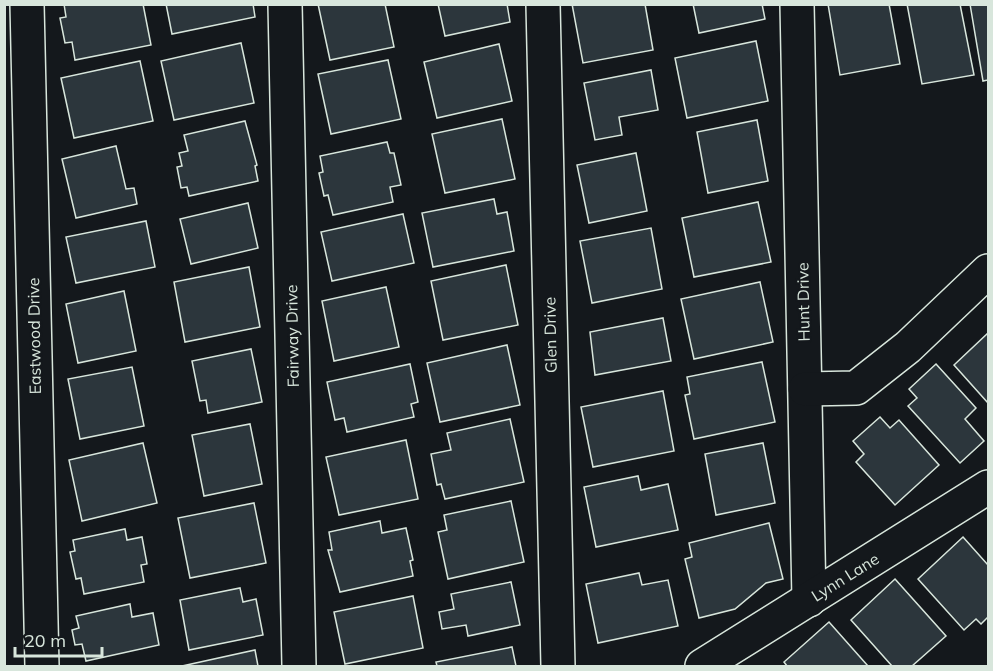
<svg xmlns="http://www.w3.org/2000/svg" width="993" height="671" font-family="Mulish,sans-serif">
  <style>
    .building { fill: #2c363c; stroke: #d8e6dc; stroke-width: 1.5 }
    .lines { fill: none; stroke-linecap: round; stroke-linejoin: round }
    .minor-casing { stroke: #d8e6dc; stroke-width: 36 }
    .minor { stroke: #14181c; stroke-width: 33 }
    .labels { text-anchor: middle; dominant-baseline: central; stroke-width: 4.5; stroke-linejoin: round; paint-order: stroke }
    .street-label { font-size: 16px; fill: #d8e6dc; stroke: #14181c }
  </style>
  <rect width="100%" height="100%" fill="#14181c"/>
  <g class="building">
    <path d="M64 4H143L151 45 75 60 72 42 65 43 60 18 66 17Z"/>
    <path d="M166 4H253L255 17 172 34Z"/>
    <path d="M318 4H385L394 47 330 60Z"/>
    <path d="M438 4H507L510 22 445 36Z"/>
    <path d="M572 4H645L653 50 583 63Z"/>
    <path d="M693 4H762L765 19 699 33Z"/>
    <path d="M828 4H889L900 64 840 75Z"/>
    <path d="M907 4H960L974 75 922 84Z"/>
    <path d="M970 4H988V80L983 81Z"/>
    <path d="M756 41 768 101 687 118 675 58Z"/>
    <path d="M241 43 254 103 174 120 161 61Z"/>
    <path d="M499 44 512 101 437 118 424 62Z"/>
    <path d="M388 60 401 119 331 134 318 74Z"/>
    <path d="M140 61 153 121 74 138 61 78Z"/>
    <path d="M651 70 658 110 619 117 622 135 595 140 584 83Z"/>
    <path d="M502 119 515 179 445 193 432 134Z"/>
    <path d="M757 120 768 181 708 193 697 132Z"/>
    <path d="M245 121 257 165 255 166 258 181 189 196 187 187 181 188 177 167 182 166 179 153 188 151 184 135Z"/>
    <path d="M387 142 390 153H394L401 185 390 187 393 202 333 215 328 195 324 196 319 173 323 172 320 156Z"/>
    <path d="M116 146 126 189 134 188 137 204 76 218 62 159Z"/>
    <path d="M636 153 647 211 589 223 577 165Z"/>
    <path d="M494 199 497 214 507 212 514 251 433 267 422 213Z"/>
    <path d="M758 202 771 262 694 277 682 218Z"/>
    <path d="M248 203 258 248 191 264 180 219Z"/>
    <path d="M403 214 414 263 332 281 321 232Z"/>
    <path d="M146 221 155 267 76 283 66 237Z"/>
    <path d="M651 228 662 289 592 303 580 241Z"/>
    <path d="M506 265 518 325 443 340 431 281Z"/>
    <path d="M249 267 260 327 185 342 174 282Z"/>
    <path d="M760 282 773 342 694 359 681 299Z"/>
    <path d="M386 287 399 347 334 361 322 301Z"/>
    <path d="M124 291 136 351 78 363 66 304Z"/>
    <path d="M663 318 671 361 595 375 590 332Z"/>
    <path d="M988 333V403L954 365Z"/>
    <path d="M507 345 520 405 440 422 427 363Z"/>
    <path d="M251 349 262 402 208 413 206 400 200 401 192 361Z"/>
    <path d="M762 362 775 422 694 439 685 395 690 394 687 377Z"/>
    <path d="M410 364 418 402 411 404 414 417 347 432 344 418 335 420 327 382Z"/>
    <path d="M936 364 976 408 965 419 984 441 960 463 908 406 917 398 909 389Z"/>
    <path d="M132 367 144 426 80 439 68 379Z"/>
    <path d="M663 391 674 451 593 467 581 407Z"/>
    <path d="M880 417 890 428 899 420 939 465 895 505 856 462 864 454 853 441Z"/>
    <path d="M510 419 524 482 445 499 441 484 437 485 431 454 451 450 447 433Z"/>
    <path d="M250 424 262 484 204 496 192 435Z"/>
    <path d="M406 440 418 499 339 515 326 457Z"/>
    <path d="M143 443 157 503 82 521 69 460Z"/>
    <path d="M763 443 775 503 716 515 705 454Z"/>
    <path d="M638 476 641 490 668 484 678 530 596 547 584 487Z"/>
    <path d="M511 501 524 562 448 579 438 532 447 530 444 515Z"/>
    <path d="M254 503 266 563 190 578 178 518Z"/>
    <path d="M380 521 382 533 406 528 413 560 410 561 413 576 340 592 328 550H332L329 532Z"/>
    <path d="M769 523 783 579 766 583 735 609 699 618 685 559 692 557 689 543Z"/>
    <path d="M125 529 127 540 142 537 147 564 141 565 144 582 84 594 81 578 76 579 70 552 75 551 73 540Z"/>
    <path d="M963 537 988 565V617L981 624 976 619 964 630 918 579Z"/>
    <path d="M639 573 642 585 668 580 678 626 598 643 586 584Z"/>
    <path d="M895 579 946 636 912 666H892L851 620Z"/>
    <path d="M511 582 520 625 468 636 466 625 442 629 439 612 454 609 451 594Z"/>
    <path d="M240 588 243 602 256 599 263 635 189 650 180 600Z"/>
    <path d="M413 596 423 648 345 664 334 612Z"/>
    <path d="M130 604 132 617 153 613 159 645 86 661 82 644 75 645 72 630 79 628 76 616Z"/>
    <path d="M829 622 868 666H787L784 662Z"/>
    <path d="M512 647 516 666H437L436 662Z"/>
    <path d="M255 650 258 666H182Z"/>
  </g>
  <g class="lines">
    <g class="minor-casing">
      <g id="minor">
        <path d="M27 4 42 666"/>
        <path d="M285 4 299 666"/>
        <path d="M543 4 558 666"/>
        <path d="M797 4 809 600"/>
        <path d="M805 389 856 388 908 347 988 271"/>
        <path d="M702 666 988 487"/>
      </g>
    </g>
    <use href="#minor" class="minor"/>
  </g>
  <g class="labels">
    <g class="street-label">
      <text transform="translate(803 302) rotate(-91)">Hunt Drive</text>
      <text transform="translate(550 335) rotate(-91)">Glen Drive</text>
      <text transform="translate(34 336) rotate(-91)">Eastwood Drive</text>
      <text transform="translate(292 336) rotate(-91)">Fairway Drive</text>
      <text transform="translate(845 577) rotate(-32)">Lynn Lane</text>
    </g>
  </g>
  <rect width="993" height="671" fill="none" stroke="#d8e6dc" stroke-width="12"/>
  <path d="M15 647v9h87v-9" fill="none" stroke="#d8e6dc" stroke-width="3"/>
  <text x="24" y="647" font-size="18" fill="#d8e6dc" stroke="#14181c" stroke-width="4.5" paint-order="stroke">20 m</text>
</svg>
